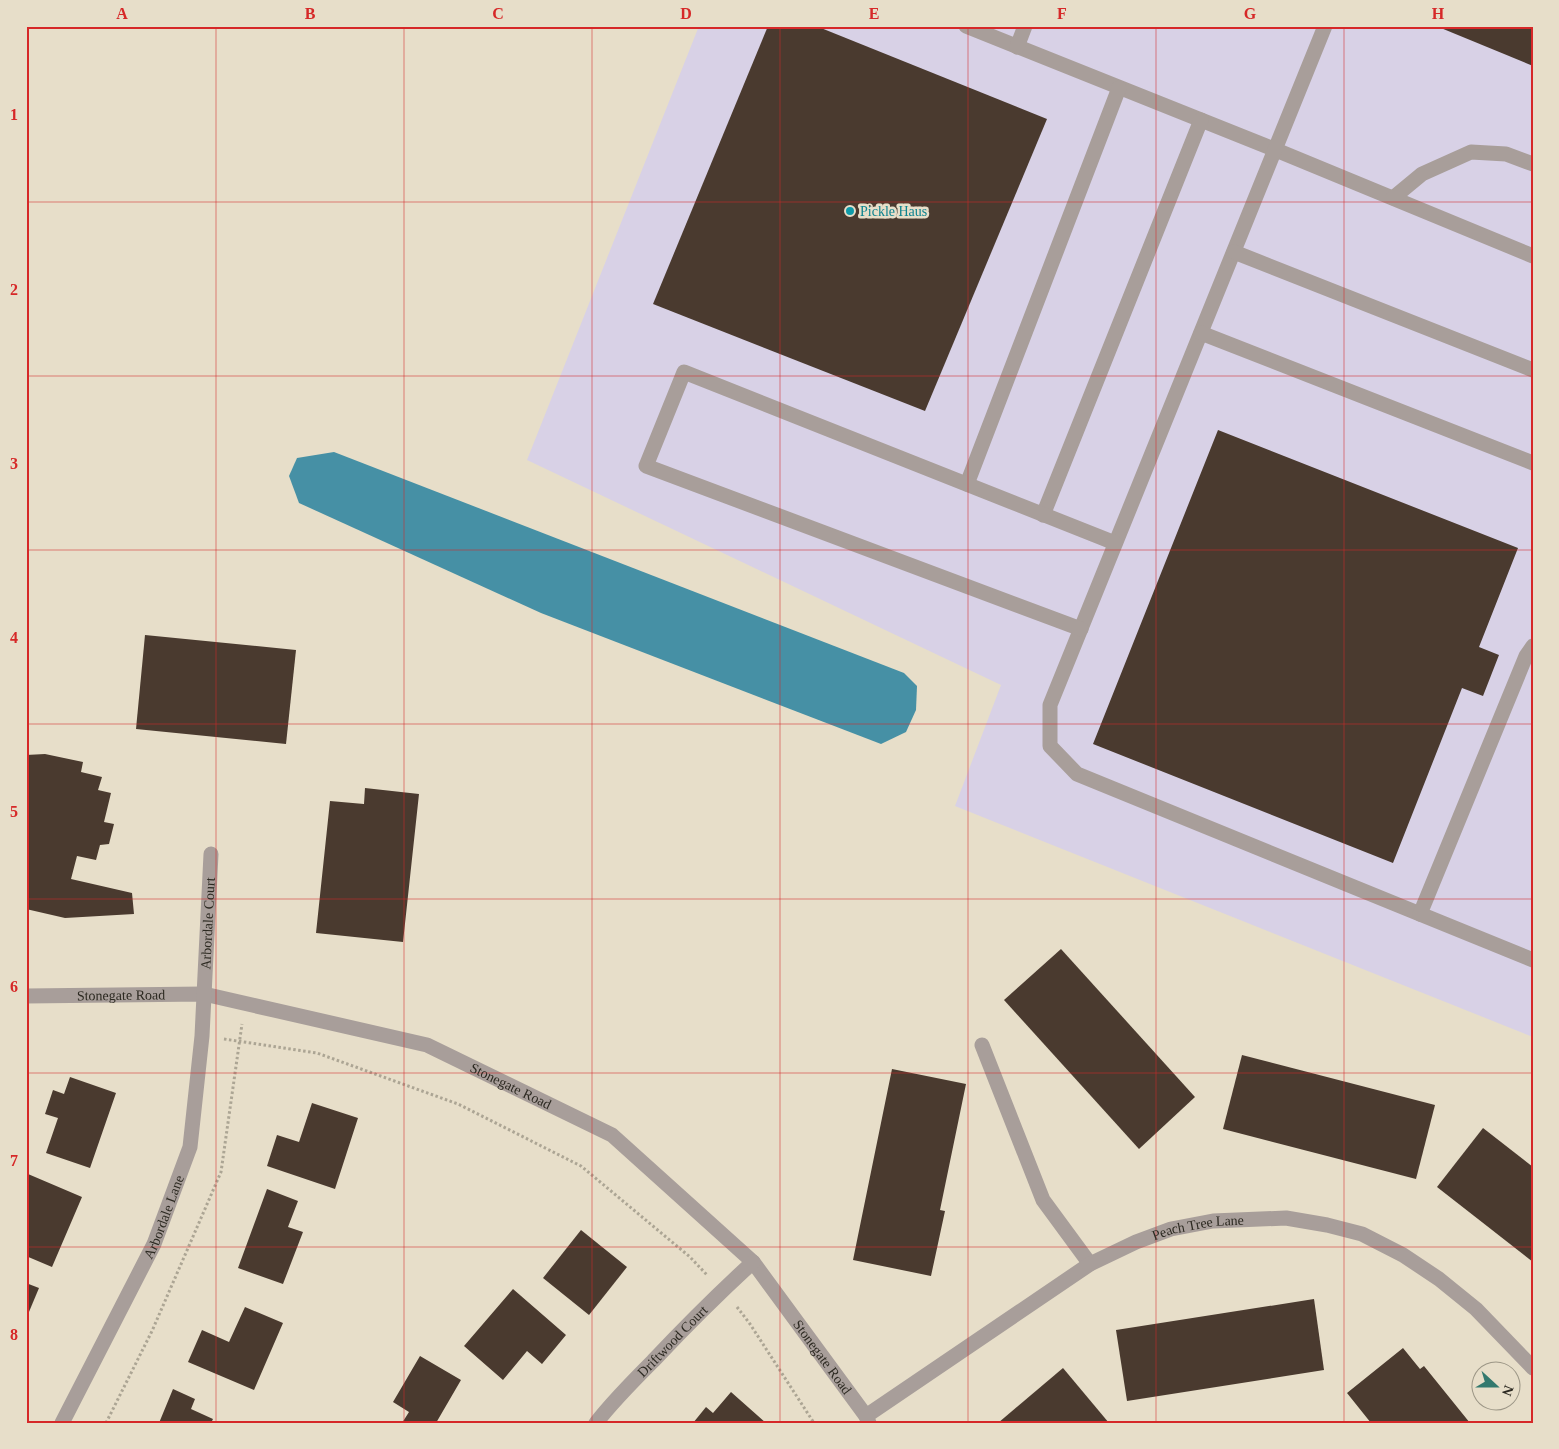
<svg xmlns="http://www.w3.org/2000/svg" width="1559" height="1449" font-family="Georgia,serif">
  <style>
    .commercial { fill: #d8d1e6 }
    .water { fill: #4690a5 }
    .building { fill: #4a3a2f }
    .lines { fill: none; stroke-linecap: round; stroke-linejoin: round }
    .path { stroke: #aca594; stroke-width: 3; stroke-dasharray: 2.5 2.5; stroke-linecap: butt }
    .minor { stroke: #a89e9a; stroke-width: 15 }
    .grid { fill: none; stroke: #d62828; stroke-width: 1; stroke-opacity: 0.55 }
    .culture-dot { fill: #0f9aa8; stroke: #e7dec9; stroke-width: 2 }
    .labels { text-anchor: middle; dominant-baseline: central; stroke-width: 5; stroke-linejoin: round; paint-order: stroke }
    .culture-label { font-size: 14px; fill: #0d838f; stroke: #e7dec9; text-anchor: start }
    .street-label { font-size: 14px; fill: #2c2921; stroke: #e7dec9 }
    .neatline { fill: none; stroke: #d62828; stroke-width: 2 }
    .grid-label { font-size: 16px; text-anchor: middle; font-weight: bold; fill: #d62828 }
  </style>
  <rect width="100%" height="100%" fill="#e7dec9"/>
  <path class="commercial" d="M699 26H1533V1037L955 806 1001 685 527 460Z"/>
  <path class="water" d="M334 452 904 673 917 686 916 710 906 732 881 744 541 613 299 503 289 476 297 458Z"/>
  <g class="building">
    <path d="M768 26H816L1047 119 925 411 653 304Z"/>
    <path d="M1436 26H1533V66Z"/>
    <path d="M1218 430 1518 548 1479 647 1499 655 1483 696 1462 688 1393 863 1093 744Z"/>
    <path d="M145 635 296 650 286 744 136 729Z"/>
    <path d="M45 754 83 762 81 772 102 777 98 790 111 793 104 822 114 824 109 844 100 845 96 860 77 856 71 879 132 893 134 914 65 918 26 909V755Z"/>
    <path d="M365 788 419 794 403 942 316 933 330 801 364 804Z"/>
    <path d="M1061 949 1195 1097 1139 1149 1004 1000Z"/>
    <path d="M1242 1055 1435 1105 1416 1179 1223 1129Z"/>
    <path d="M892 1069 966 1084 940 1210 945 1211 931 1276 853 1260Z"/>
    <path d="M70 1077 116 1093 90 1168 46 1153 58 1118 45 1114 53 1090 64 1094Z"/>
    <path d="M312 1103 358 1118 335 1189 267 1166 277 1135 299 1142Z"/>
    <path d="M1483 1128 1533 1167V1262L1437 1187Z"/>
    <path d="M28 1174 82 1197 52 1267 26 1256V1244L29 1238 26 1237V1177Z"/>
    <path d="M267 1189 298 1201 288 1227 303 1232 283 1284 238 1268Z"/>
    <path d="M581 1230 627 1267 589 1315 543 1278Z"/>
    <path d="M26 1283 39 1288 26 1319Z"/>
    <path d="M513 1289 566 1335 542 1364 527 1351 503 1380 464 1346Z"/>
    <path d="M1314 1299 1324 1370 1127 1401 1116 1330Z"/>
    <path d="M245 1307 283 1323 254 1390 188 1362 202 1330 229 1342Z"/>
    <path d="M1403 1348 1420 1369 1424 1366 1470 1423H1371L1347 1393Z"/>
    <path d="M420 1356 461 1380 436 1423H402L409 1412 393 1402Z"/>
    <path d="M1063 1368 1109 1423H998Z"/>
    <path d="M173 1389 195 1399 191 1409 213 1419 211 1423H159Z"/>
    <path d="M731 1392 766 1423H693L706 1407 713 1413Z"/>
  </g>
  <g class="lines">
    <g class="path">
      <path d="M224 1039 317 1053 458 1104 581 1166 690 1257 707 1275"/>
      <path d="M737 1307 750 1324 814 1423"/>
      <path d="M106 1423 152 1331 221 1172 242 1024"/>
    </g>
    <g class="minor">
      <path d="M966 26 1276 150 1533 256"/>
      <path d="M1325 26 1050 705V746L1077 774 1420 914"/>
      <path d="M1017 47 1025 26"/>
      <path d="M1393 198 1422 174 1471 152 1506 154 1533 164"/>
      <path d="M1234 252 1533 370"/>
      <path d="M1201 333 1533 463"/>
      <path d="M967 484 1119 88"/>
      <path d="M1043 515 1201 120"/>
      <path d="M1081 629 646 466 684 372 1115 543"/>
      <path d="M1533 646 1526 656 1420 914 1533 960"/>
      <path id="s1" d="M26 996 204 994 427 1045 612 1135 753 1262 866 1416 869 1423"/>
      <path d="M982 1045 1043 1200 1090 1264"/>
      <path id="s2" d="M866 1416 1090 1264 1136 1242 1171 1229 1213 1221 1286 1218 1327 1225 1362 1234 1403 1255 1439 1279 1476 1309 1533 1368"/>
      <path id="s3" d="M62 1423 154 1244 190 1147 202 1036 211 854"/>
      <path id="s4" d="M596 1423C613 1401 633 1381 653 1361 685 1327 718 1294 753 1262"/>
    </g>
  </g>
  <path class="grid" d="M216 26V1423M404 26V1423M592 26V1423M780 26V1423M968 26V1423M1156 26V1423M1344 26V1423M26 202H1533M26 376H1533M26 550H1533M26 724H1533M26 899H1533M26 1073H1533M26 1247H1533"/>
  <circle class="culture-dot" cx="850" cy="211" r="5"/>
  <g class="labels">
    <g class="culture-label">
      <text x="860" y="211">Pickle Haus</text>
    </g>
    <g class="street-label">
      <text stroke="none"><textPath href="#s3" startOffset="529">Arbordale Court</textPath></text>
      <text stroke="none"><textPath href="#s1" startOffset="95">Stonegate Road</textPath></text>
      <text stroke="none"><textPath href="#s1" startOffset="500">Stonegate Road</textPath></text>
      <text stroke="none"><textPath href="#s3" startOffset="230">Arbordale Lane</textPath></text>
      <text stroke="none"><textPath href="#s2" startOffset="386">Peach Tree Lane</textPath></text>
      <text stroke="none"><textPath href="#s4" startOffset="112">Driftwood Court</textPath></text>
      <text stroke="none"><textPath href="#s1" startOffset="920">Stonegate Road</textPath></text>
    </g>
  </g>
  <rect width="1559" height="1449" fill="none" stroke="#e7dec9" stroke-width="55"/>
  <g transform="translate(1496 1386) rotate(111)"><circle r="24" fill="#e7dec9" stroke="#9c9686"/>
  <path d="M0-4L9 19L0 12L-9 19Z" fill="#33796e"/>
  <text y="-8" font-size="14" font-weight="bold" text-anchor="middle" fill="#2c2921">N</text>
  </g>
  <rect x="28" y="28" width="1504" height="1394" class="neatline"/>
  <g class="grid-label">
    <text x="122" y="19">A</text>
    <text x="310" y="19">B</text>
    <text x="498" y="19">C</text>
    <text x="686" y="19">D</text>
    <text x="874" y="19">E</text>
    <text x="1062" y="19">F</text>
    <text x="1250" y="19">G</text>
    <text x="1438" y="19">H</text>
    <text x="14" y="120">1</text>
    <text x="14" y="295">2</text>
    <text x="14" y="469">3</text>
    <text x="14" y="643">4</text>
    <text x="14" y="817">5</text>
    <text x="14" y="992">6</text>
    <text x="14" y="1166">7</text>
    <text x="14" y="1340">8</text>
  </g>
</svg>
